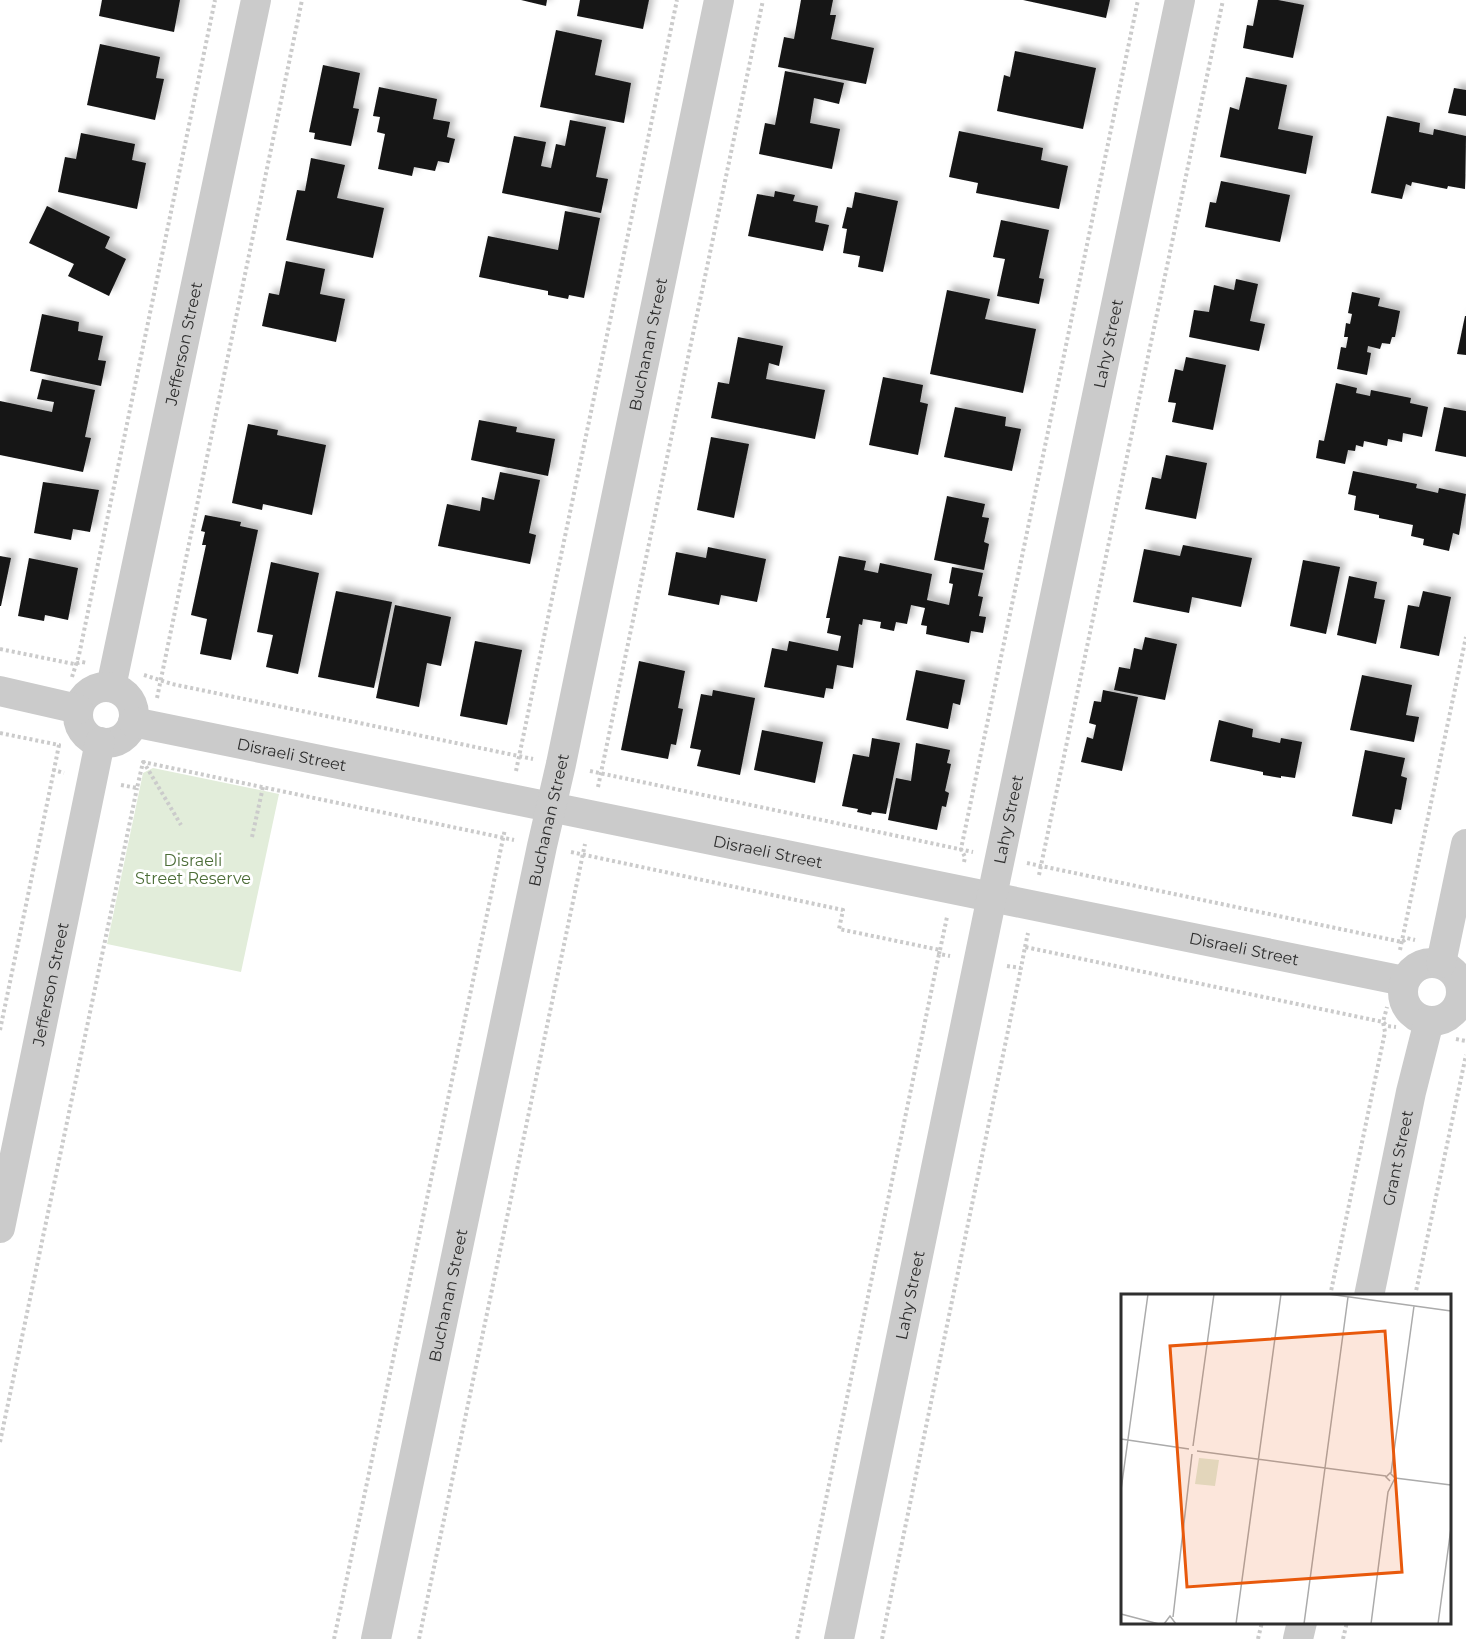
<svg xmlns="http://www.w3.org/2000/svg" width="1466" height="1639" font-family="Montserrat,sans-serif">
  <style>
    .green { fill: #e2edda }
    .building { fill: #151515; filter: url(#shadow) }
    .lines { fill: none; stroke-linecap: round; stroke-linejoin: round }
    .path { stroke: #cbcbcb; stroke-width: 4; stroke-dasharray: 3 3; stroke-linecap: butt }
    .street { stroke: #cbcbcb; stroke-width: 30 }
    .labels { text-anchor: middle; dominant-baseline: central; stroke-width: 6; stroke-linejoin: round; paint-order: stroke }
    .street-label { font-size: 16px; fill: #2e2e2e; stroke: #fff }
    .park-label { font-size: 16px; fill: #4c6d37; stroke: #fff }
    .inset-road { fill: none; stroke: #ababab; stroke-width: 1.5 }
    .view { fill: #e8590c; fill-opacity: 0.15; stroke: #e8590c; stroke-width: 3 }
    .inset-edge { fill: none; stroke: #2e2e2e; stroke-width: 3 }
  </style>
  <defs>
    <filter id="shadow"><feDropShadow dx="5.5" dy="-5.5" stdDeviation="3" flood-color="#0004"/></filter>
  </defs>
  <rect width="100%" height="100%" fill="#fff"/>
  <path class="green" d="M153 768 279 794 241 972 107 944 143 773Z"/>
  <g class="building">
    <path d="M102 0H180L174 32 99 16Z"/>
    <path d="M521 0H547L546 6Z"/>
    <path d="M580 0H649L643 29 577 16Z"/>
    <path d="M801 0H833L830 15H836L831 39 874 48 866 84 778 67 784 37 794 39Z"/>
    <path d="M1023 0H1110L1106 18Z"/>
    <path d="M1258 0H1278L1304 5 1293 58 1243 48 1247 25 1253 26Z"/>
    <path d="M556 30 602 40 595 75 631 83 624 123 540 107Z"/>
    <path d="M100 44 160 57 156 78 164 79 155 120 87 105Z"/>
    <path d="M1015 51 1096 68 1083 129 997 111 1004 75 1010 77Z"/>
    <path d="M323 65 360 73 353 108 359 109 351 146 314 139 315 133 309 132Z"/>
    <path d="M785 71 844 83 839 104 814 98 810 123 840 129 832 169 759 154 765 123 775 125Z"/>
    <path d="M1246 77 1287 85 1278 129 1313 136 1306 174 1220 157 1230 107 1239 110Z"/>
    <path d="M379 87 437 99 433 119 450 122 447 137 455 139 449 163 438 161 435 171 414 167 412 176 378 169 385 134 377 132 380 117 373 116Z"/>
    <path d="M1454 88 1466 90V116L1448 113Z"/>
    <path d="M1387 116 1420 123 1419 132 1433 135 1434 129 1466 136 1465 189 1448 186 1447 189 1412 182 1411 186 1406 184 1402 199 1371 193Z"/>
    <path d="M570 120 606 127 596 177 608 179 601 213 502 193 514 136 546 142 541 166 551 168 556 144 565 146Z"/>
    <path d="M959 131 1043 148 1041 160 1068 166 1059 209 976 193 978 183 949 177Z"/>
    <path d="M81 133 135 144 132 160 146 163 137 209 58 192 65 157 76 159Z"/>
    <path d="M311 158 345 165 337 198 384 208 373 258 286 240 297 190 305 191Z"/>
    <path d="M1221 181 1290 195 1280 242 1205 227 1210 202 1216 203Z"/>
    <path d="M775 191 795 195 793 201 818 206 815 222 829 225 823 251 748 236 757 194 774 197Z"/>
    <path d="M855 192 898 201 883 272 858 267 860 256 843 253 847 229 842 228 847 207 852 208Z"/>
    <path d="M47 206 110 237 105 248 126 259 109 296 68 276 74 264 29 243Z"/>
    <path d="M565 211 600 218 584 298 569 295 568 299 548 295V291L479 277 488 236 558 250Z"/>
    <path d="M1001 220 1049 230 1039 278 1044 279 1039 304 997 296 1005 259 993 257Z"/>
    <path d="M286 261 325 269 320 294 345 299 336 342 262 326 269 293 279 295Z"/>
    <path d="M1236 279 1258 284 1250 321 1265 324 1259 351 1189 337 1194 310 1209 312 1214 285 1234 290Z"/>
    <path d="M947 290 990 299 985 319 1036 329 1023 393 930 374Z"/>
    <path d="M1352 292 1380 298 1378 306 1400 311 1395 337H1392L1390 344 1382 343 1380 349 1368 346 1367 352 1371 353 1367 375 1337 369 1341 347 1346 348 1348 337H1344L1346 323 1350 324 1352 314 1348 313Z"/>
    <path d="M42 314 79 322 78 331 103 336 98 360 106 361 101 386 30 371Z"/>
    <path d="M1465 316H1466V355L1457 354Z"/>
    <path d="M738 337 783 346 779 366 769 363 766 379 825 390 815 439 711 418 718 382 729 384Z"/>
    <path d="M1186 357 1226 365 1213 430 1172 422 1176 403 1168 402 1175 369 1183 371Z"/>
    <path d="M883 377 923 385 920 402 928 404 918 455 869 445Z"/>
    <path d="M42 379 95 390 85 437 91 438 83 472 0 455V401L52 412 54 402 37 399Z"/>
    <path d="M1336 383 1357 388 1356 393 1370 396 1371 390 1411 398 1410 403 1428 407 1422 437 1403 433 1402 442 1388 439 1387 446 1364 441 1363 447 1356 445 1355 451 1348 450 1345 464 1316 458 1319 440 1324 441Z"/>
    <path d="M955 407 1006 417 1005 426 1021 429 1012 471 944 457Z"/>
    <path d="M1444 407 1466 411V457L1435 451Z"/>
    <path d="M479 420 517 427 516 432 555 439 548 476 471 460Z"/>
    <path d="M248 424 278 430 277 435 326 445 312 515 263 504 262 510 232 503Z"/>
    <path d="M711 437 749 444 734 518 697 510Z"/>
    <path d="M1166 455 1207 463 1196 519 1145 509 1152 477 1161 479Z"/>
    <path d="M1353 471 1417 484 1416 488 1438 493 1439 488 1466 494 1459 535 1453 533 1449 551 1423 545 1424 539 1411 536 1413 525 1379 518V515L1354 510 1356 496 1348 494Z"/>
    <path d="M500 472 540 480 529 533 536 535 530 564 438 546 447 504 480 511 482 497 494 500Z"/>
    <path d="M43 482 99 490 90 532 73 529 71 540 34 533Z"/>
    <path d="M947 496 985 504 982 517 989 518 984 542 989 544 984 570 934 560Z"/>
    <path d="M205 515 241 522 240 526 258 530 231 660 200 654 207 619 191 615 206 545H202L205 532 201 531Z"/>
    <path d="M1183 545 1252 558 1241 607 1192 597 1189 613 1133 602 1144 549 1180 556Z"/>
    <path d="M708 547 766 559 757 602 721 595 719 605 668 595 676 552 706 558Z"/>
    <path d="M0 556 11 558 1 606H0Z"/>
    <path d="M839 556 866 561 864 570 878 573 880 563 932 574 927 600 949 605 953 584 949 583 952 567 983 573 978 596 983 597 979 616 986 617 983 633 971 631 969 643 926 634 927 626 921 625 925 608 911 605 907 624 896 622 894 631 880 628 881 622 863 619 862 625 859 624 853 668 837 665 833 689 826 688 824 698 764 687 772 648 787 651 789 641 838 651 841 636 827 633 830 618H826Z"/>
    <path d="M29 558 78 568 68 620 45 615 44 621 18 616Z"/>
    <path d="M1303 560 1340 567 1326 634 1290 626Z"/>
    <path d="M271 562 319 573 298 674 266 667 273 635 257 632Z"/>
    <path d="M1349 576 1377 582 1374 598 1385 600 1376 644 1337 635Z"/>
    <path d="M336 591 392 602 374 688 318 677Z"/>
    <path d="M1423 591 1451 597 1439 656 1400 648 1408 605 1419 607Z"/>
    <path d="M395 605 451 617 441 666 427 663 419 707 376 698Z"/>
    <path d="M1145 637 1177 644 1165 700 1114 690 1119 667 1130 669 1134 648 1142 650Z"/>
    <path d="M475 641 522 650 507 725 460 716Z"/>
    <path d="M639 661 685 671 678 708 683 709 676 745 671 744 668 759 621 750Z"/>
    <path d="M916 670 965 680 960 705 953 703 948 729 906 720Z"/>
    <path d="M1362 675 1412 685 1406 715 1419 717 1414 742 1350 730Z"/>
    <path d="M713 690 755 698 740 775 697 766 701 750 690 748 701 694 712 696Z"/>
    <path d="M1103 690 1138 697 1122 771 1081 762 1087 737 1093 739 1096 725 1089 723 1094 701 1101 702Z"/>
    <path d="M1219 720 1253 729 1252 737 1280 743 1281 738 1302 742 1295 778 1281 776V778L1263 775V772L1210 761Z"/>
    <path d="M762 730 823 742 815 783 754 770Z"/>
    <path d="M872 738 900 743 886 814 872 812 871 815 857 812 858 809 842 806 853 754 869 757Z"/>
    <path d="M916 743 950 750 947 763 951 764 945 791 949 793 946 807 942 806 937 830 888 820 896 778 911 781Z"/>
    <path d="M1365 750 1405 758 1401 776 1407 778 1401 810 1395 809 1392 824 1352 816Z"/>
  </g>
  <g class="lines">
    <g class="path">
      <path d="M0 649 74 664 82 662 87 663"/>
      <path d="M144 675 172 684 533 759"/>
      <path d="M72 677 79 655 215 0"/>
      <path d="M157 698 302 0"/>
      <path d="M0 733 59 745 54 770 64 773"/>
      <path d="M143 761 181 825"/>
      <path d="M516 771 677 0"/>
      <path d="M590 771 973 852"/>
      <path d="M121 785 137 788 143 762 514 840"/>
      <path d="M598 787 763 0"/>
      <path d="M252 837 263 787"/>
      <path d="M571 852 843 910 839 929 940 950 939 954 950 956"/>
      <path d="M964 862 965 857 961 849 1138 0"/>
      <path d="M1027 863 1402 942 1407 938 1415 940"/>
      <path d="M1039 875 1223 0"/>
      <path d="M1025 947 1028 933"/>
      <path d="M940 950 947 917"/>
      <path d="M1400 950 1466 637"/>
      <path d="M1007 966 1021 968 1025 947 1383 1022 1387 1026 1396 1027"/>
      <path d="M0 1030 54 770"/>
      <path d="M1456 1039 1466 1041"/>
      <path d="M1330 1296 1385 1032 1383 1022 1387 1007"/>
      <path d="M1415 1296 1466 1055"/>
      <path d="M0 1442 137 788"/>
      <path d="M334 1639 505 829"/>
      <path d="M419 1639 585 844"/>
      <path d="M797 1639 939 954"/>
      <path d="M882 1639 1021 968"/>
      <path d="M1258 1639 1262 1622"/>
      <path d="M1343 1639 1347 1622"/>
    </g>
    <g class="street">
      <path id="s1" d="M111 687 256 0"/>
      <circle cx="106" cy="715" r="28"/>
      <path d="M0 691 78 709"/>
      <path id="s2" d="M133 722 1404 981"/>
      <circle cx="1432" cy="992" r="29"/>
      <path d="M1441 963 1466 844"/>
      <path id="s3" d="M0 1228 100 742"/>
      <path id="s4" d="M1369 1296 1411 1092 1429 1021"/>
      <path id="s5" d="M376 1639 542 846 561 764 719 0"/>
      <path id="s6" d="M839 1639 992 896 1180 0"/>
      <path d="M1298 1639 1302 1622"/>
    </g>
  </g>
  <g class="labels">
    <g class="street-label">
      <text stroke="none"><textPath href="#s1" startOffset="351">Jefferson Street</textPath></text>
      <text stroke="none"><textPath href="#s5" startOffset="1323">Buchanan Street</textPath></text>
      <text stroke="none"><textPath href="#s6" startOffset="1323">Lahy Street</textPath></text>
      <text stroke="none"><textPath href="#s2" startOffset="162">Disraeli Street</textPath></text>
      <text stroke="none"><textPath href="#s6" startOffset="837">Lahy Street</textPath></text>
      <text stroke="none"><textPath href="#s5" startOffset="837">Buchanan Street</textPath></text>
      <text stroke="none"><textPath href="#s2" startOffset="648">Disraeli Street</textPath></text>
      <text stroke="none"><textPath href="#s2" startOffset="1134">Disraeli Street</textPath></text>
      <text stroke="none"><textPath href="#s3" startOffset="249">Jefferson Street</textPath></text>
      <text stroke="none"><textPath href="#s4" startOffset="141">Grant Street</textPath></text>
      <text stroke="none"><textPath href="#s5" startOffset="351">Buchanan Street</textPath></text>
      <text stroke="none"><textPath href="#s6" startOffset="351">Lahy Street</textPath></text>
    </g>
    <g class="park-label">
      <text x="193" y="860">Disraeli<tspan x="193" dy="18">Street Reserve</tspan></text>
    </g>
  </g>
  <g transform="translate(1121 1294)">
    <rect width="330" height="330" fill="#fff"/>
    <path d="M78 164 98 166 94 192 74 190Z" fill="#e2edda"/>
    <path class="inset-road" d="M207 0 330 17M0 145 68 155M72 152 93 0M76 157 265 182M270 179 293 12M274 184 330 191M0 196 27 0M0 320 38 330M52 323 71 160M43 330 49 322 55 330M115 330 160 0M183 330 227 3M250 330 267 198 274 184 269 179 265 183 269 187M317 330 330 234"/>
    <path class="view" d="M264 37 281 278 66 293 49 52Z"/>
    <rect width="330" height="330" class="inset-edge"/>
  </g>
</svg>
